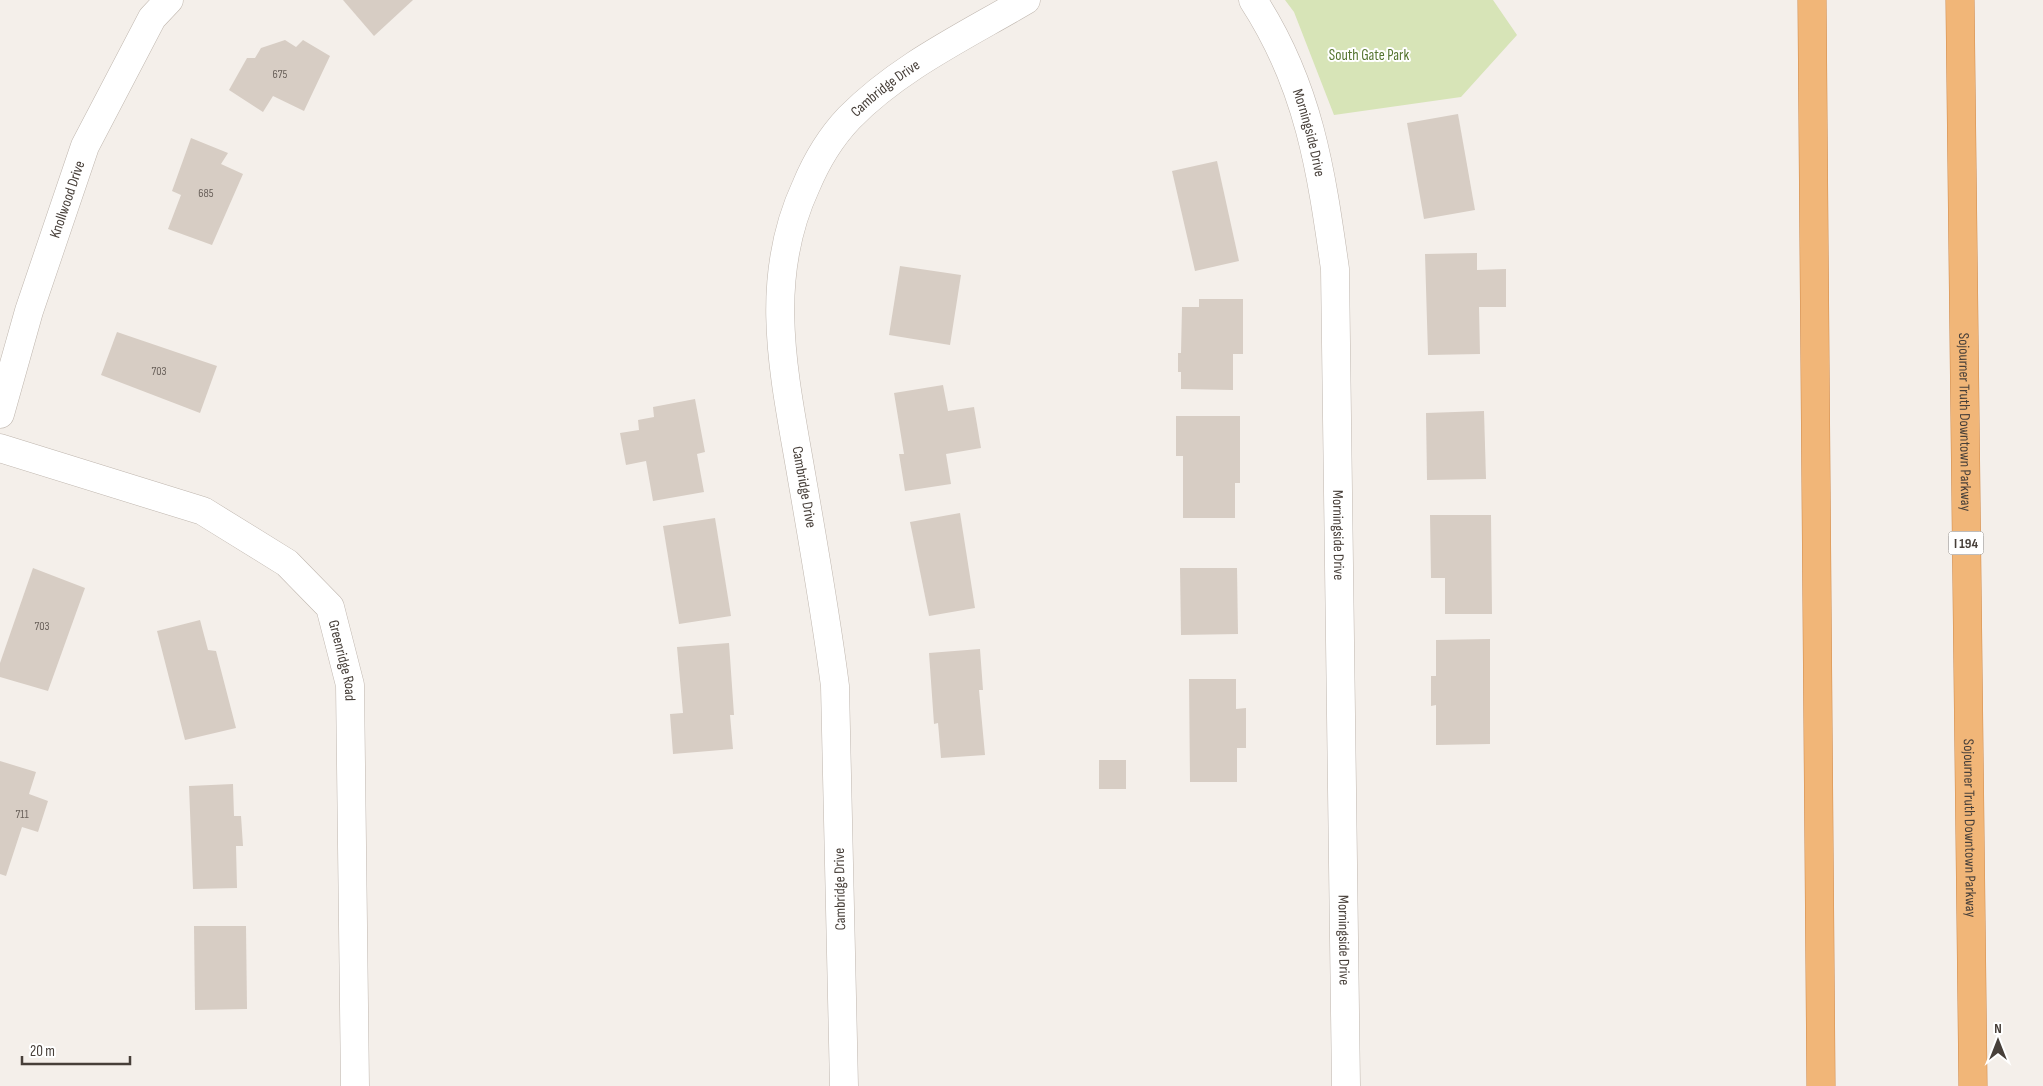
<svg xmlns="http://www.w3.org/2000/svg" width="2043" height="1086" font-family="'Sofia Sans Condensed',sans-serif">
  <style>
    .green { fill: #d7e4b7 }
    .building { fill: #d7cdc4 }
    .lines { fill: none; stroke-linecap: round; stroke-linejoin: round }
    .minor-casing { stroke: #bfb6ae; stroke-width: 29 }
    .motorway-casing { stroke: #d08948; stroke-width: 29 }
    .minor { stroke: #fff; stroke-width: 28 }
    .motorway { stroke: #f1b678; stroke-width: 28 }
    .labels { text-anchor: middle; dominant-baseline: central; stroke-width: 4; stroke-linejoin: round; paint-order: stroke }
    .number-label { font-size: 12px; fill: #6b625c }
    .shield { fill: #fff; stroke: #7e7974; stroke-width: 1 }
    .shield-label { font-size: 14px; font-weight: bold; fill: #473f39 }
    .park-label { font-size: 15px; fill: #557531; stroke: #fff }
    .street-label { font-size: 15px; fill: #473f39; stroke: #fff }
  </style>
  <rect width="100%" height="100%" fill="#f4efea"/>
  <path class="green" d="M1285 0H1493L1517 35 1461 97 1334 115 1294 12Z"/>
  <g class="building">
    <path d="M343 0H413L374 36Z"/>
    <path d="M285 40 296 47 303 40 330 56 304 111 273 96 263 112 229 90 247 58H255L261 48Z"/>
    <path d="M1458 114 1475 210 1424 219 1407 123Z"/>
    <path d="M191 138 228 153 221 164 243 174 212 245 168 229 181 195 172 191Z"/>
    <path d="M1217 161 1239 261 1195 271 1172 171Z"/>
    <path d="M1477 253V270L1506 269V307H1479L1480 354 1428 355 1425 254Z"/>
    <path d="M900 266 961 275 950 345 889 335Z"/>
    <path d="M1199 299H1243V354H1233V390L1181 389V372H1178V353H1181L1182 307H1199Z"/>
    <path d="M117 332 217 366 200 413 101 375Z"/>
    <path d="M943 385 948 411 974 407 981 448 946 454 951 484 905 491 899 454H904L894 393Z"/>
    <path d="M695 399 705 452 697 454 704 492 653 501 646 461 626 465 620 433 639 430 638 420 654 417 653 407Z"/>
    <path d="M1484 411 1486 479 1427 480 1426 413Z"/>
    <path d="M1176 416H1240V483H1235V518H1183V456H1176Z"/>
    <path d="M960 513 975 608 929 616 910 522Z"/>
    <path d="M1430 515H1491L1492 614H1445V578H1431Z"/>
    <path d="M715 518 731 616 679 624 663 526Z"/>
    <path d="M33 568 85 588 48 691 0 677V663Z"/>
    <path d="M1180 568H1237L1238 634 1181 635Z"/>
    <path d="M200 620 208 650 216 651 236 728 185 740 157 631Z"/>
    <path d="M1490 639V744L1436 745V705L1431 706V676H1436V640Z"/>
    <path d="M729 643 734 715H730L733 749 673 754 670 714 683 713 677 647Z"/>
    <path d="M980 649 983 690H979L985 755 941 758 938 723 934 724 929 653Z"/>
    <path d="M1189 679H1236V709L1246 708V748H1237V782H1190Z"/>
    <rect x="1099" y="760" width="27" height="29"/>
    <path d="M0 761 36 772 29 794 48 801 38 832 22 827 6 876 0 874Z"/>
    <path d="M233 784 234 816H241L243 846H236L237 888 193 889 189 786Z"/>
    <path d="M194 926H246L247 1009 195 1010Z"/>
  </g>
  <g class="lines">
    <g class="minor-casing">
      <g id="minor">
        <path id="s1" d="M1253 0C1309 86 1321 170 1335 269L1346 1086"/>
        <path id="s2" d="M0 414 29 311 85 146 152 18 169 0"/>
        <path id="s3" d="M0 448 203 511 287 563 330 607 350 685 355 1086"/>
        <path id="s4" d="M844 1086 835 686C826 616 814 548 802 479 785 378 761 283 806 186 816 162 831 137 849 118 899 67 965 36 1026 0"/>
      </g>
    </g>
    <g class="motorway-casing">
      <g id="motorway">
        <path d="M1812 0 1821 1086"/>
        <path id="s5" d="M1960 0 1973 1086"/>
      </g>
    </g>
    <use href="#minor" class="minor"/>
    <use href="#motorway" class="motorway"/>
  </g>
  <g class="labels">
    <g class="number-label">
      <text x="280" y="74">675</text>
      <text x="206" y="193">685</text>
      <text x="159" y="371">703</text>
      <text x="42" y="626">703</text>
      <text x="22" y="814">711</text>
    </g>
    <rect class="shield" x="1948.5" y="531.5" width="35" height="23" rx="4"/>
    <g class="shield-label">
      <text x="1966" y="543">I 194</text>
    </g>
    <g class="park-label">
      <text x="1369" y="55">South Gate Park</text>
    </g>
    <g class="street-label">
      <text stroke="none"><textPath href="#s4" startOffset="1036">Cambridge Drive</textPath></text>
      <text stroke="none"><textPath href="#s1" startOffset="145">Morningside Drive</textPath></text>
      <text stroke="none"><textPath href="#s2" startOffset="225">Knollwood Drive</textPath></text>
      <text stroke="none"><textPath href="#s5" startOffset="422">Sojourner Truth Downtown Parkway</textPath></text>
      <text transform="translate(804 487) rotate(80)">Cambridge Drive</text>
      <text stroke="none"><textPath href="#s1" startOffset="550">Morningside Drive</textPath></text>
      <text stroke="none"><textPath href="#s3" startOffset="428">Greenridge Road</textPath></text>
      <text stroke="none"><textPath href="#s5" startOffset="828">Sojourner Truth Downtown Parkway</textPath></text>
      <text transform="translate(840 889) rotate(-91)">Cambridge Drive</text>
      <text stroke="none"><textPath href="#s1" startOffset="955">Morningside Drive</textPath></text>
    </g>
  </g>
  <g transform="translate(1998 1041)" stroke="#ffffff" stroke-width="4" paint-order="stroke">
  <path d="M0-4L9 19L0 12L-9 19Z" fill="#473f39"/>
  <text y="-8" font-size="14" font-weight="bold" text-anchor="middle" fill="#473f39">N</text>
  </g>
  <path d="M22 1056v8h108v-8" fill="none" stroke="#473f39" stroke-width="2.5"/>
  <text x="30" y="1056" font-size="15" fill="#473f39" stroke="#ffffff" stroke-width="4" paint-order="stroke">20 m</text>
</svg>
